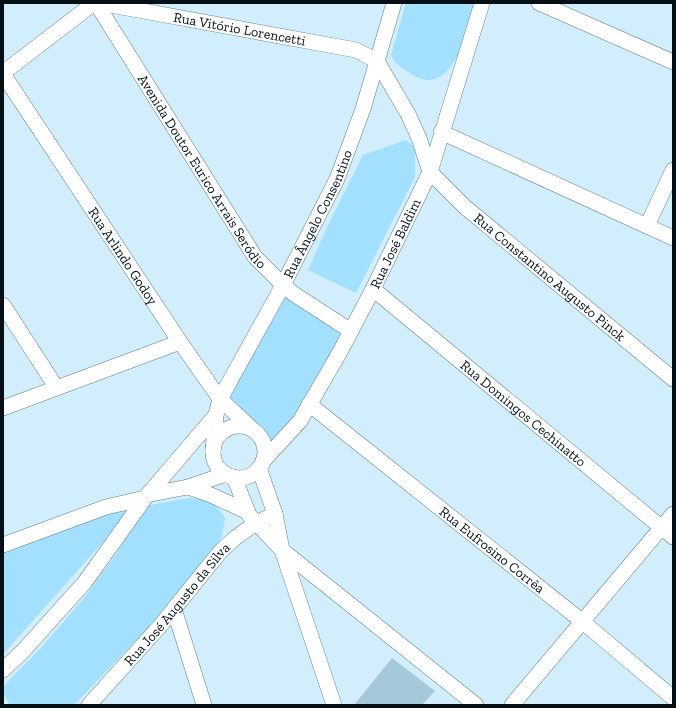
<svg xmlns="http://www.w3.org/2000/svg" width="676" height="708" font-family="'Zilla Slab',serif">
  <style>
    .green { fill: #a2e0fd }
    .building { fill: #a6c9da }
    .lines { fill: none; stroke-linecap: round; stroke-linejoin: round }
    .minor-casing { stroke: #608190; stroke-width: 16 }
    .minor { stroke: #fff; stroke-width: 15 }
    .labels { text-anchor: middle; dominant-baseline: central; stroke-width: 3; stroke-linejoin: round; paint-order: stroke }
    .street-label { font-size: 14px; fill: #041016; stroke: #fff }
  </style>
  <rect width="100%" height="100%" fill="#d2eefc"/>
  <g class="green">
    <path d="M406 3H475C469 30 452 99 413 75 403 68 396 66 391 55Z"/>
    <path d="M406 140 415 148V177L356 293 308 270 329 223 363 155Z"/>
    <path d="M283 295 341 330C326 370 301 410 273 442L264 437 260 431 224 400Z"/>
    <path d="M188 498C208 499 214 501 225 518L222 535 217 545 151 625 74 705H10L3 693V688L11 678 40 649 84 598 117 553 145 506Z"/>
    <path d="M130 508 103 542 3 654V549L99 514Z"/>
  </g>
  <path class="building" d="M392 658 435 691 422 705H354Z"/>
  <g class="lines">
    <g class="minor-casing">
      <g id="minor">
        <path id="s1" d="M96 3 255 257 283 285 294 294 351 331"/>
        <path id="s2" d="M100 3 356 50 377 61 408 114 419 138 430 172 465 207 673 379"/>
        <path d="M539 3 673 62"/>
        <path d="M3 73 94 3"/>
        <path id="s3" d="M3 74 180 342 220 399 253 430"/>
        <path d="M441 132 673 238"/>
        <path d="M647 226 673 170"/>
        <path id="s4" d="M373 289 673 537"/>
        <path d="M3 305 56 387"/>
        <path id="s5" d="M309 404 583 622 673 698"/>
        <path d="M3 408 180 342"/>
        <circle cx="239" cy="452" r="26"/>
        <path id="s6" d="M213 451 216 415 220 399 283 285 337 179 363 109 394 3"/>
        <path id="s7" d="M263 461 300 421 341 350 373 289 430 172 482 3"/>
        <path d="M259 468 275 514 282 550 334 705"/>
        <path d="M234 477 249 515 282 550 476 705"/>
        <path d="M188 487 211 495 248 512"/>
        <path d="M151 494 188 487 226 474"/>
        <path d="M3 545 106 507 145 498"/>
        <path d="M174 609 204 705"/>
        <path d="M3 670 23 651 85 582 145 498 216 415"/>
        <path id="s8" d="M89 705 160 626 220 552 235 538 256 523 275 514"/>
        <path d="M512 705 673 514"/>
      </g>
    </g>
    <use href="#minor" class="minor"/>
  </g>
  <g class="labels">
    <g class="street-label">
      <text stroke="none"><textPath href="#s2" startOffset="142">Rua Vitório Lorencetti</textPath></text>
      <text stroke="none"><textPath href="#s1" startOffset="199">Avenida Doutor Eurico Arrais Seródio</textPath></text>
      <text stroke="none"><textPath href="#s6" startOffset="262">Rua Ângelo Consentino</textPath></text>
      <text stroke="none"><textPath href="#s7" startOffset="256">Rua José Baldim</textPath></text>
      <text stroke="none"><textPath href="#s3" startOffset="218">Rua Arlindo Godoy</textPath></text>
      <text stroke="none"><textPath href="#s2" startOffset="567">Rua Constantino Augusto Pinck</textPath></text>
      <text stroke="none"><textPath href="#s4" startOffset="195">Rua Domingos Cechinatto</textPath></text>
      <text stroke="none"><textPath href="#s5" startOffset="234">Rua Eufrosino Corrêa</textPath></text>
      <text stroke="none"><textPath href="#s8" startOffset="134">Rua José Augusto da Silva</textPath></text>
    </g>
  </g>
  <rect width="676" height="708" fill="none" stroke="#041016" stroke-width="8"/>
</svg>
